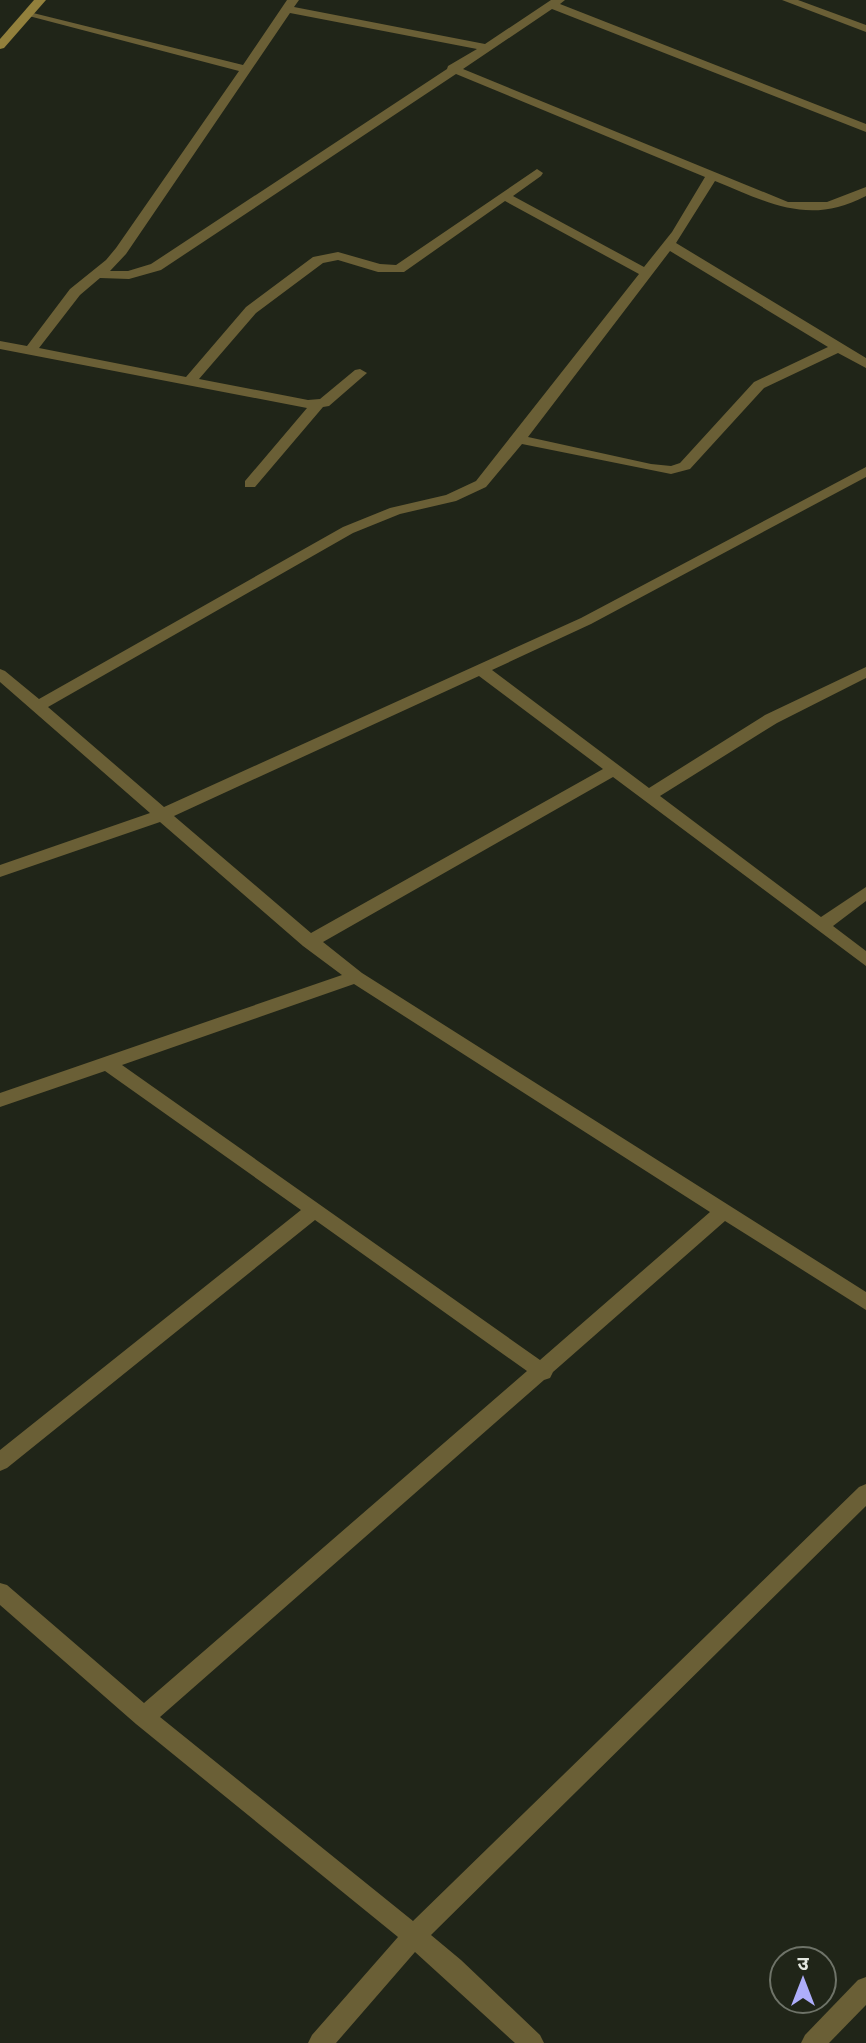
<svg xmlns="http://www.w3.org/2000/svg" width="866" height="2043" font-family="'Nunito Sans','Noto Sans Devanagari',sans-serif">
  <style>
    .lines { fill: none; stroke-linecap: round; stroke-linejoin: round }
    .street { fill: #6a5f36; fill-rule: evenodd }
    .secondary { fill: #92803c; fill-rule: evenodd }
  </style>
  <rect width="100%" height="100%" fill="#202518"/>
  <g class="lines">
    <g class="street">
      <path d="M287 0H299L294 7 485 44 551 0H565L560 4 866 124V132L552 9 463 69 788 202H827L866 187V196C809 226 769 203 715 181L676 243 866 358V368L838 353 764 388 690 469 671 474 522 444 486 487 456 501 400 514 353 533 48 707 164 807 581 618 866 467V477L591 624 492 670 649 788 765 715 866 667V678L777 723 660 796 821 917 866 887V901L833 926 866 951V966L613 777 323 942 362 973 866 1292V1310L725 1221 553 1372 550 1378 544 1380 160 1717 413 1921 859 1487 866 1484V1506L431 1935 461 1960 540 2035 544 2043H515L415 1952 336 2043H308L312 2035 398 1937 136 1724 0 1605V1583L7 1585 144 1703 527 1371 315 1220 7 1468 0 1471V1450L301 1210 105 1071 0 1107V1093L342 975 303 946 160 822 0 877V865L150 813 0 682V669L5 671 39 699 343 527 390 508 446 495 476 481 639 274 505 201 404 272H378L338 260 323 263 256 313 199 379 308 400 320 399 355 370 360 369 367 373 329 406 323 407 255 487H245V481L307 408 0 349V341L27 346 70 289 106 260 116 248 239 71 25 15V11L243 65ZM290 13 477 49 448 66 447 69 151 264 128 271H110L126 254ZM456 74 705 177 672 232 644 267 513 196 541 176 543 173 537 169 396 265 380 264 338 252 313 257 246 307 186 377 39 348 80 295 100 278 129 279 161 270ZM670 251 828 347 754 382 680 463 671 466 651 464 528 437ZM479 676 603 769 311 933 174 816ZM354 984 710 1212 540 1360 122 1065Z"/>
      <path d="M782 0H798L866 25V32Z"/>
      <path d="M866 1977V2005L829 2043H801L805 2035 858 1980Z"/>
    </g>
    <path class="secondary" d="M34 0H46L4 48 0 49V39Z"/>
  </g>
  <g transform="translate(803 1980)"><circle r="33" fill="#202518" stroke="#6e7368" stroke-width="2"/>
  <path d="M0-5L12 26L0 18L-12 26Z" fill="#aeaefb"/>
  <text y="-10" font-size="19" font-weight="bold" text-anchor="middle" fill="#e4e8e0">उ</text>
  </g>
</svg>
